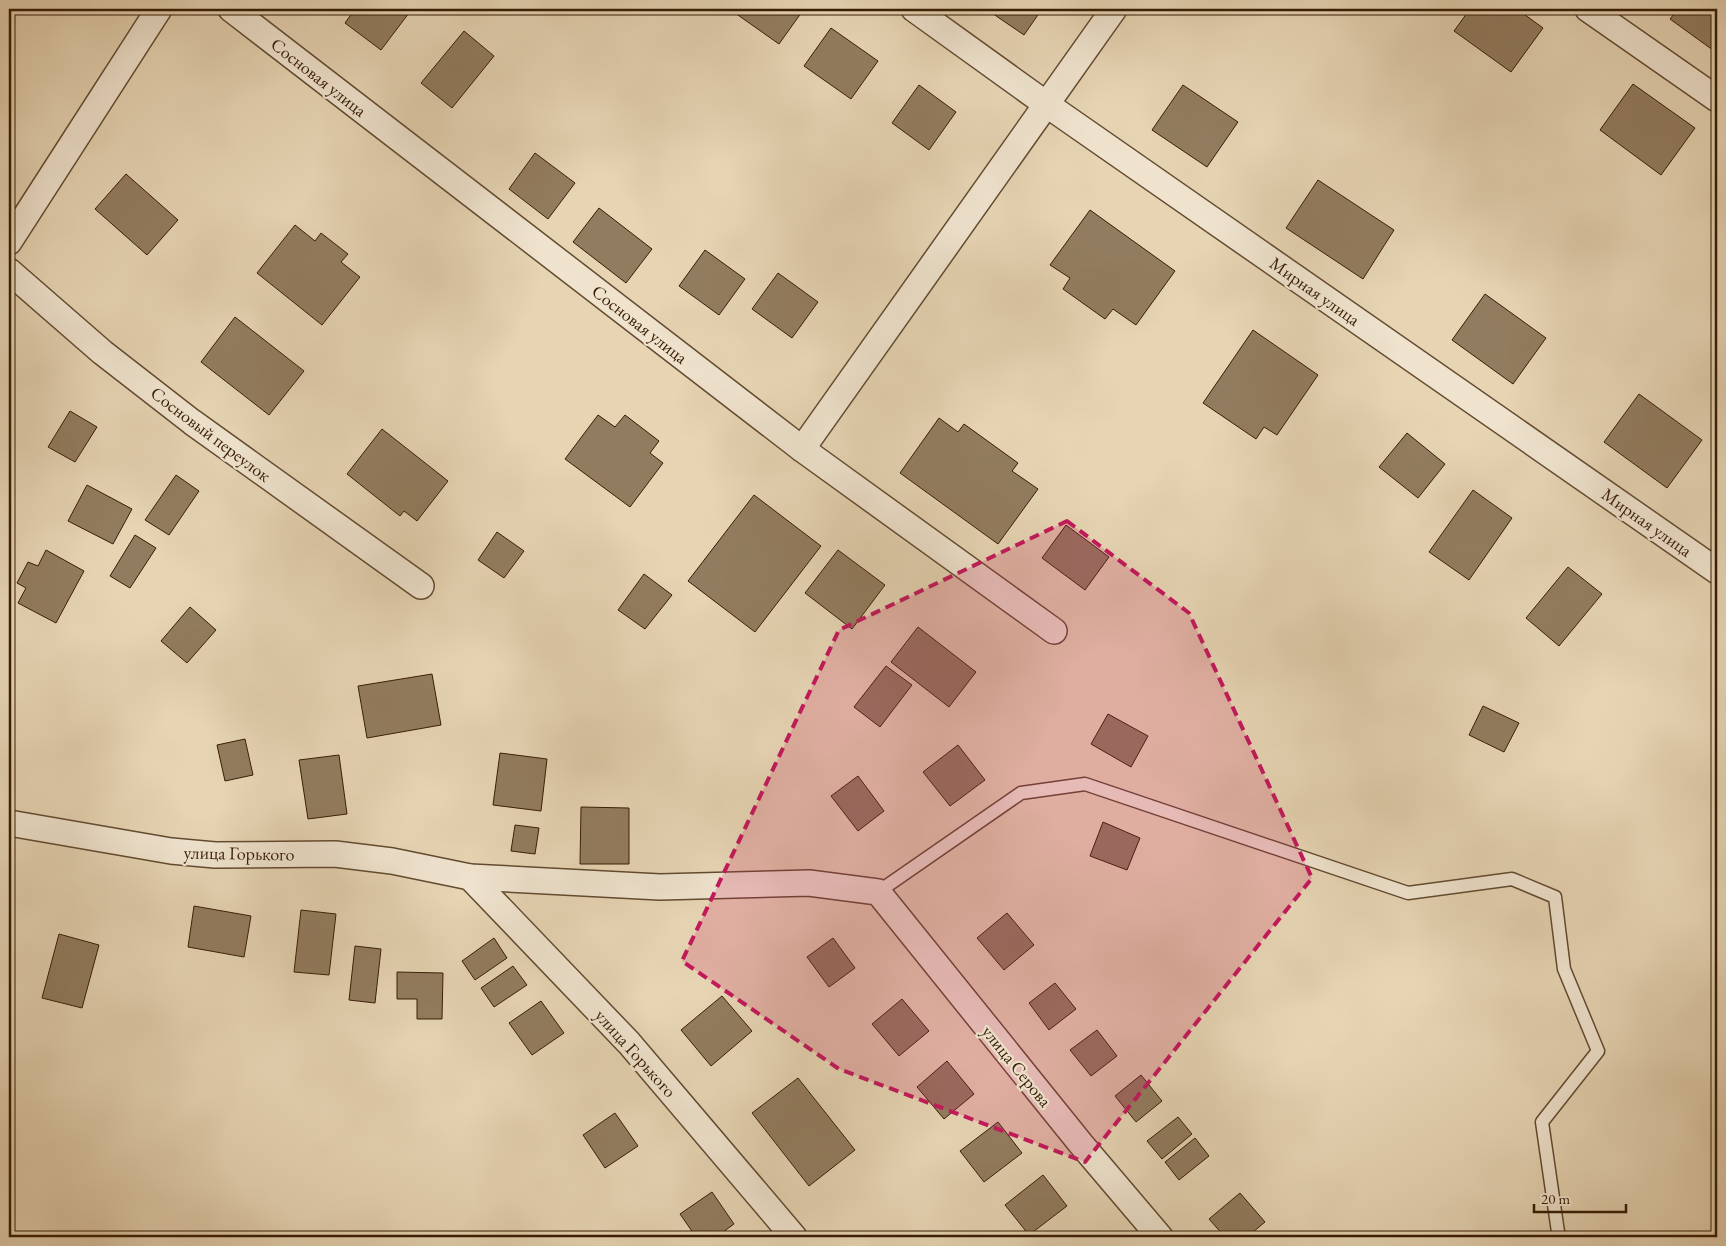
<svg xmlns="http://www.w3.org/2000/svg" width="1726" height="1246" font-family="'EB Garamond',serif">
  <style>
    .building { fill: #927c5f; stroke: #371c05 }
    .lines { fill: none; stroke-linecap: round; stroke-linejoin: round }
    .lane-casing { stroke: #634a30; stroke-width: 15 }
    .street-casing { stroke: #634a30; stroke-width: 28 }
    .lane { stroke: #efe3ce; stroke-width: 12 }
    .street { stroke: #efe3ce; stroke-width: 25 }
    .marked { fill: #c2185b; fill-opacity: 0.2; stroke: #c2185b; stroke-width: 4; stroke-dasharray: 10 6; stroke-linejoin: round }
    .labels { text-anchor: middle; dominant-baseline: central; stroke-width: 4.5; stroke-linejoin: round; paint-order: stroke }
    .street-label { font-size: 18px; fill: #371c05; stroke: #efe3ce }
  </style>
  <rect width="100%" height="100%" fill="#e6d4b3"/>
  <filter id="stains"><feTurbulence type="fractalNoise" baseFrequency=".004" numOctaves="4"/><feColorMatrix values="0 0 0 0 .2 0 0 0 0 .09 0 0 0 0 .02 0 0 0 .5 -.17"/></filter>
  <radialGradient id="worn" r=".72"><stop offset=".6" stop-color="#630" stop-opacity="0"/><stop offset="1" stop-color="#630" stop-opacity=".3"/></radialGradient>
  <g class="building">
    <path d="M355 9H412L381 50 345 23Z"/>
    <path d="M738 9H804L779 44 735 13Z"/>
    <path d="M986 9H1042L1024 35Z"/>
    <path d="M1470 9H1517L1543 28 1511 72 1454 31Z"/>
    <path d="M1678 9H1717V53L1670 19Z"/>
    <path d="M831 28 878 61 851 99 804 66Z"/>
    <path d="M464 31 494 56 452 108 421 83Z"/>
    <path d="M1633 84 1695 128 1661 175 1600 130Z"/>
    <path d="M919 85 956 112 929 150 892 123Z"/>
    <path d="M1183 85 1238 122 1207 167 1152 130Z"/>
    <path d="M535 153 575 183 548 219 509 189Z"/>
    <path d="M126 174 178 220 147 255 95 209Z"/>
    <path d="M1318 180 1394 230 1363 279 1286 228Z"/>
    <path d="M599 208 652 249 626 283 573 242Z"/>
    <path d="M1090 210 1175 271 1136 325 1113 309 1105 319 1063 289 1070 278 1050 265Z"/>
    <path d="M295 225 315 241 321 233 348 254 341 262 360 277 322 325 257 273Z"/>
    <path d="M705 250 745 279 719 315 679 286Z"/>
    <path d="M778 273 818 302 792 338 752 309Z"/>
    <path d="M1485 294 1546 338 1513 384 1452 340Z"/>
    <path d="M235 317 304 371 269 415 201 362Z"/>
    <path d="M1253 330 1318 375 1277 435 1264 427 1256 439 1203 403Z"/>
    <path d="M1639 394 1702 440 1667 488 1604 442Z"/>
    <path d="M70 411 97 427 75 462 48 447Z"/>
    <path d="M598 415 615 427 625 415 659 441 650 453 663 463 630 507 565 459Z"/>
    <path d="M939 418 958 432 964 424 1018 463 1012 471 1038 489 998 544 900 473Z"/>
    <path d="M382 429 448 481 417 521 404 511 400 516 347 474Z"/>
    <path d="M1407 433 1445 464 1418 498 1379 467Z"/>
    <path d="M176 475 199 491 169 535 145 520Z"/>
    <path d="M87 485 132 509 113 544 68 521Z"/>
    <path d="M1473 490 1512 518 1469 580 1429 552Z"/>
    <path d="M754 495 821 546 755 632 688 581Z"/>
    <path d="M1066 525 1109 557 1085 590 1042 558Z"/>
    <path d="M497 532 524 551 504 578 478 560Z"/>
    <path d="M135 535 156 548 130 588 110 576Z"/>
    <path d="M46 550 84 571 56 623 18 603 26 588 17 583 28 562 38 566Z"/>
    <path d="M838 550 885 585 852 629 805 593Z"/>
    <path d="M1568 567 1602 594 1559 646 1526 618Z"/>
    <path d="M644 574 672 595 645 629 618 610Z"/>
    <path d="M190 607 216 630 187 663 161 641Z"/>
    <path d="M918 627 976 672 949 707 891 662Z"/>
    <path d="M886 666 912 685 880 727 854 707Z"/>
    <path d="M432 674 441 725 367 738 358 686Z"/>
    <path d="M1483 706 1519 723 1504 752 1469 735Z"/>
    <path d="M1108 714 1148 736 1131 767 1091 744Z"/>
    <path d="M245 739 253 775 225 781 217 745Z"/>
    <path d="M958 745 985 780 950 806 923 772Z"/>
    <path d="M500 753 547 759 541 811 493 805Z"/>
    <path d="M339 755 347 814 308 819 299 760Z"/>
    <path d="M858 776 884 811 858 831 831 796Z"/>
    <path d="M581 807 629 808V864H580Z"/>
    <path d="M1103 822 1140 838 1127 870 1090 856Z"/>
    <path d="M515 825 539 828 535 854 511 851Z"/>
    <path d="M194 906 251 916 244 957 188 947Z"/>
    <path d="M301 910 336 914 329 975 294 972Z"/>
    <path d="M1007 913 1034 945 1004 970 977 938Z"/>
    <path d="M59 934 99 945 82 1008 42 998Z"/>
    <path d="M494 938 507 958 475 980 462 961Z"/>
    <path d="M833 938 855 968 829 987 807 957Z"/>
    <path d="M355 946 381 949 375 1003 349 1000Z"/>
    <path d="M513 966 527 985 494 1007 481 988Z"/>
    <path d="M397 972 443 973 442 1019H417V999H397Z"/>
    <path d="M1055 983 1076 1009 1049 1030 1029 1003Z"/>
    <path d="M722 996 752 1031 711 1066 681 1030Z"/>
    <path d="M902 999 929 1031 899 1056 872 1024Z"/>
    <path d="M541 1001 564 1033 532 1055 509 1023Z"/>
    <path d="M1097 1030 1117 1056 1091 1076 1070 1050Z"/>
    <path d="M947 1061 974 1094 944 1119 917 1087Z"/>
    <path d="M1141 1075 1162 1101 1136 1122 1115 1096Z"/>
    <path d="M798 1078 855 1150 809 1186 752 1113Z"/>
    <path d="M615 1113 638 1146 605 1168 583 1135Z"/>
    <path d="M1178 1117 1192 1134 1162 1159 1147 1141Z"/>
    <path d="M998 1122 1022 1153 984 1182 960 1151Z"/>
    <path d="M1195 1138 1209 1156 1179 1180 1165 1162Z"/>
    <path d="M1043 1175 1067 1206 1029 1235 1005 1205Z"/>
    <path d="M712 1192 734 1224 716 1237H696L680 1214Z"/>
    <path d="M1240 1193 1265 1222 1247 1237H1225L1209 1219Z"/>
  </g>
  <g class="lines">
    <g class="lane-casing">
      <g id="lane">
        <path d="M878 892 1021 793 1085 784 1408 893 1512 879 1555 897 1564 969 1598 1051 1542 1122 1558 1232 1561 1237"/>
        <path d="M1716 1237 1717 1236"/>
      </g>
    </g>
    <g class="street-casing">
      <g id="street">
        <path d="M231 9 802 449 1054 631"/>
        <path d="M914 9 1046 104 1717 571"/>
        <path d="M1588 9 1717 99"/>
        <path d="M9 242 159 9"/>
        <path d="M9 271 102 352 192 422 421 586"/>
        <path d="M802 449 1114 9"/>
        <path d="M9 823 171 851 215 855 335 854 392 861 470 877 660 887 809 883 878 892 1081 1144 1160 1237"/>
        <path d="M470 877 629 1043 794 1237"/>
      </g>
    </g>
    <use href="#lane" class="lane"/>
    <use href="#street" class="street"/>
  </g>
  <path class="marked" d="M1067 521 1189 613 1312 878 1085 1162 839 1069 682 961 839 630Z"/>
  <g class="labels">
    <g class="street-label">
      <text transform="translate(319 77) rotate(38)">Сосновая улица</text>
      <text transform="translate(1315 291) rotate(35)">Мирная улица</text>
      <text transform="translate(640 324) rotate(38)">Сосновая улица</text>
      <text transform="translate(211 434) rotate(37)">Сосновый переулок</text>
      <text transform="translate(1647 522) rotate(35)">Мирная улица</text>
      <text transform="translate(239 853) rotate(1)">улица Горького</text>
      <text transform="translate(636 1053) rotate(48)">улица Горького</text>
      <text transform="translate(1017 1066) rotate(51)">улица Серова</text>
    </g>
  </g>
  <rect width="1726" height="1246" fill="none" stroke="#e6d4b3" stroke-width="30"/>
  <rect x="10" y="10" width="1706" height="1226" fill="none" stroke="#371c05" stroke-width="2.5"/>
  <rect x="15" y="15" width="1696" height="1216" fill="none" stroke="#371c05"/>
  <path d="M1534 1204v8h92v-8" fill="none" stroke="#371c05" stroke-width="2.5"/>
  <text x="1541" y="1204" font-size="15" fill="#371c05" stroke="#efe3ce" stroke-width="4" paint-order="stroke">20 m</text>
  <rect width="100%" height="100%" filter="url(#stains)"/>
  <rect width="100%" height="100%" fill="url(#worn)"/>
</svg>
